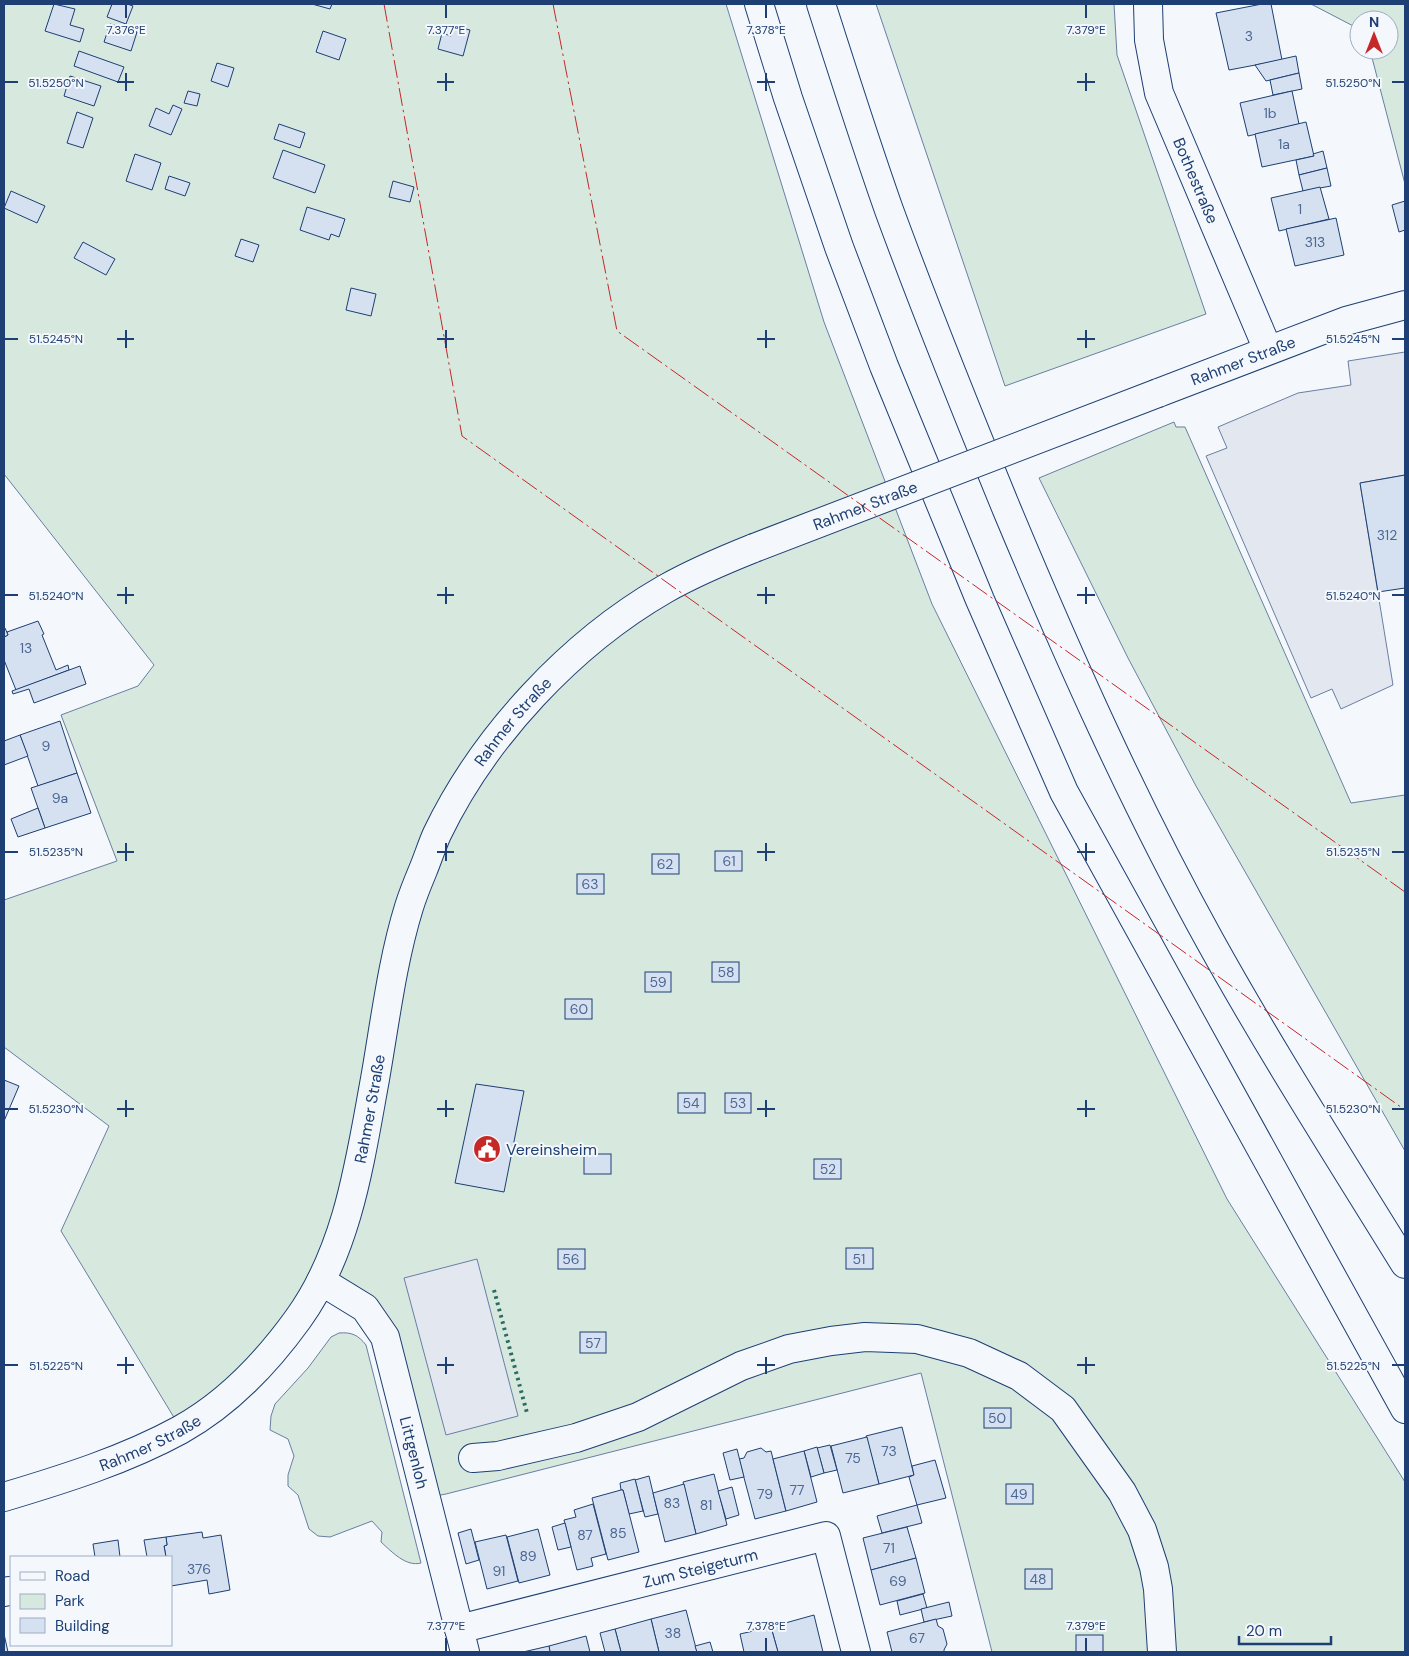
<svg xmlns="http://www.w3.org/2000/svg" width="1409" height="1656" font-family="'DM Sans',sans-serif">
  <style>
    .green { fill: #d7e8df; stroke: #687fa3 }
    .parking { fill: #e3e8f0; stroke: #687fa3 }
    .building { fill: #d5e0f0; stroke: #1d3f73 }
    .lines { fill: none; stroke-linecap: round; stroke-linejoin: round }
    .minor-casing { stroke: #1d3f73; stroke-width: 30 }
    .major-casing { stroke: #1d3f73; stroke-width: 30 }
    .highway-casing { stroke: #1d3f73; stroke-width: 30 }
    .minor { stroke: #f4f7fb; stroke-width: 28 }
    .major { stroke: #f4f7fb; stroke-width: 28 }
    .highway { stroke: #f4f7fb; stroke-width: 28 }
    .major-bridge-casing { stroke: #1d3f73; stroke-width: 30; stroke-linecap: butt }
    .major-bridge { stroke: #f4f7fb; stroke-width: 28 }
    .hedge { stroke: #2c6c60; stroke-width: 4; stroke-dasharray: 2.5 4; stroke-linecap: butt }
    .power { stroke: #c62828; stroke-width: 1; stroke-dasharray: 18 4 2.5 4; stroke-linecap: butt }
    .ticks { fill: none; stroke: #1d3f73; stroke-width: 2 }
    .labels { text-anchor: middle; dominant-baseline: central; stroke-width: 4; stroke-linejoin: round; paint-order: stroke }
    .number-label { font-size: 14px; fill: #4b6792 }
    .street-label { font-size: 16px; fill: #1d3f73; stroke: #f4f7fb }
    .poi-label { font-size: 16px; fill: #1d3f73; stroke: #f4f7fb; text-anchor: start }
    .ticks-label { font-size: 12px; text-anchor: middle; fill: #1d3f73; stroke: #f4f7fb; stroke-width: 4; stroke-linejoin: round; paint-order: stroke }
  </style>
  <rect width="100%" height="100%" fill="#f4f7fb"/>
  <g class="green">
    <path d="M4 4H726L824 322 932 604 1227 1199 1405 1482V1652H992L921 1373 446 1494 425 1498 385 1337 325 1280 181 1429 61 1231 109 1126 4 1047V900L117 861 61 715 138 686 154 665 4 474Z"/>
    <path d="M876 4H1114L1117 55 1206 314 1005 386Z"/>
    <path d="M1311 4H1405V184L1370 50H1389V20H1359V29Z"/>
    <path d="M1174 422 1176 427H1185L1351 803 1405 795V1151L1196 786 1128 658 1039 478Z"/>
    <path d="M339 1333C352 1332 358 1335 366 1345L421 1563C406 1567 392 1552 381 1542L382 1532 372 1521 330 1537 318 1536 309 1529 298 1495 288 1486V1475L294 1456 288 1439 270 1430 271 1416 275 1404 308 1368 331 1337Z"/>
  </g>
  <g class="parking">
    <path d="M1405 352V475L1360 483 1393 685 1341 709 1332 689 1311 698 1206 456 1227 448 1218 427 1298 393 1351 385 1348 361Z"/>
    <path d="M477 1259 518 1416 446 1435 404 1278Z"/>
  </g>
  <g class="building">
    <path d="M54 4 75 9 70 25 84 29 80 42 45 31Z"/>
    <path d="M112 4H127L133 6 126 24 107 17Z"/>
    <path d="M312 4H332L330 9Z"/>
    <path d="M1262 4H1271L1282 60 1229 70 1216 13Z"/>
    <path d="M110 24 137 32 131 51 104 42Z"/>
    <path d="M453 26 470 30 463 56 438 49 442 33 451 36Z"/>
    <path d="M323 31 346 39 339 60 316 52Z"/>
    <path d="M79 51 124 67 118 82 74 66Z"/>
    <path d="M1296 56 1299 73 1266 81 1255 65Z"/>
    <path d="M217 63 234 68 228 87 211 81Z"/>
    <path d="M1299 73 1302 89 1273 95 1270 80Z"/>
    <path d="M70 76 101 86 94 106 64 96Z"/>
    <path d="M188 91 200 94 197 106 184 103Z"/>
    <path d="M1292 91 1299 124 1248 136 1240 103Z"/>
    <path d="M173 105 182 109 171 135 149 126 156 108 169 114Z"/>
    <path d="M77 112 93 118 83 148 67 143Z"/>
    <path d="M1306 122 1314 156 1262 167 1255 134Z"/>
    <path d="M279 124 305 133 300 148 274 139Z"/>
    <path d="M283 150 325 165 315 193 273 178Z"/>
    <path d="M1323 151 1327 168 1299 175 1296 160 1314 156 1313 154Z"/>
    <path d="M135 154 161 163 152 190 126 181Z"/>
    <path d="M1327 168 1331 186 1303 191 1299 175Z"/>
    <path d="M169 176 190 183 185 196 165 189Z"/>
    <path d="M393 181 414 187 410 202 389 197Z"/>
    <path d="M1320 187 1329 219 1279 231 1271 198Z"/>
    <path d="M11 191 45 206 37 223 4 208Z"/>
    <path d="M1405 201V230L1399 232 1392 205Z"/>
    <path d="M307 207 345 219 339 237 331 234 329 240 300 230Z"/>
    <path d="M1336 218 1344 255 1295 266 1286 229Z"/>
    <path d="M241 239 259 245 253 262 235 256Z"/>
    <path d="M83 242 115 259 106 275 74 258Z"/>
    <path d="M351 288 376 294 371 316 346 310Z"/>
    <path d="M1405 475V588L1378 592 1360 483Z"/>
    <path d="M38 621 44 634 42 635 56 670 68 665 69 670 16 690 4 660V637L8 635 7 632Z"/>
    <path d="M4 628H5L8 635 4 637Z"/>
    <path d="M80 666 86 684 34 703 29 689 13 694 12 691Z"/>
    <path d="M60 721 77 773 38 786 20 735Z"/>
    <path d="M20 735 28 756 4 765V741Z"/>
    <path d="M77 773 91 813 45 828 31 788Z"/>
    <path d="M38 808 45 828 18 837 11 819Z"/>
    <rect x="715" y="851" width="27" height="20"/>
    <rect x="652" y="854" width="27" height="20"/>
    <rect x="577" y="874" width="27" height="20"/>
    <rect x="712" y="962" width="27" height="20"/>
    <rect x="645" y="972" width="26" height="20"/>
    <rect x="565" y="999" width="27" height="20"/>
    <path d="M4 1080 19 1086 4 1121Z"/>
    <path d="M476 1084 524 1091 504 1192 455 1183Z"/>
    <rect x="678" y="1093" width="27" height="20"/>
    <rect x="725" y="1093" width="26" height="20"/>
    <rect x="584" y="1154" width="27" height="20"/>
    <rect x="814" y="1159" width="27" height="20"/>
    <rect x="846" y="1248" width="27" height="21"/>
    <rect x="558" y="1249" width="27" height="20"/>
    <rect x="580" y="1332" width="26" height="21"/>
    <rect x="984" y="1408" width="27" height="20"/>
    <path d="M902 1427 914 1475 879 1484 866 1436Z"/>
    <path d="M867 1437 879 1484 843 1493 831 1446Z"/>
    <path d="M830 1445 837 1470 824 1473 817 1448Z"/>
    <path d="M817 1447 824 1473 811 1477 804 1451Z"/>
    <path d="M761 1448 766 1452 771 1451 786 1511 755 1519 739 1459 744 1458 747 1452Z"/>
    <path d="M737 1449 744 1477 730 1480 723 1453Z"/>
    <path d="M804 1451 817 1502 786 1511 773 1459Z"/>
    <path d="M935 1460 946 1498 917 1505 909 1477 914 1475 912 1466Z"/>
    <path d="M714 1474 727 1525 696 1534 683 1482Z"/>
    <path d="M649 1476 658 1514 645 1517 635 1480Z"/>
    <path d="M635 1479 643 1511 629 1514 623 1490H621L620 1483Z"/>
    <path d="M684 1484 696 1534 665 1542 653 1493Z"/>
    <rect x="1006" y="1484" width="27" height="20"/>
    <path d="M732 1487 739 1515 726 1519 718 1491Z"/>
    <path d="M621 1490H623L639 1552 608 1560 592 1498Z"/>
    <path d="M593 1504 606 1554 591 1558 593 1566 577 1570 564 1520 576 1517 574 1510Z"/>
    <path d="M917 1505 922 1523 882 1533 877 1516Z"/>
    <path d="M565 1523 571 1547 558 1550 552 1527Z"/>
    <path d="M907 1527 916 1558 871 1570 863 1538Z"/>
    <path d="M471 1529 479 1560 466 1564 458 1533Z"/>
    <path d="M538 1529 550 1575 519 1583 507 1537Z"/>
    <path d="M202 1532 203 1538 221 1535 230 1590 209 1594 207 1580 171 1586V1557H166L164 1546 167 1545 166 1537Z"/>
    <path d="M506 1535 518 1581 487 1589 475 1542Z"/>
    <path d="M166 1537 167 1545 164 1546 166 1557H147L144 1540Z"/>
    <path d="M118 1540 120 1557H95L93 1544Z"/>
    <path d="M916 1558 925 1593 880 1605 871 1570Z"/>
    <rect x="1025" y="1569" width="27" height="20"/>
    <path d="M923 1594 927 1608 900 1615 897 1601Z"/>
    <path d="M949 1602 952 1616 924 1622 921 1609Z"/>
    <path d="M686 1610 697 1652H659L651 1619Z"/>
    <path d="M814 1615 823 1652H778L771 1627Z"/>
    <path d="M651 1619 659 1652H621L615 1629Z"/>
    <path d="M936 1619 938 1626 943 1629 947 1644 944 1650V1652H892L887 1632Z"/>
    <path d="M771 1627 778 1652H744L740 1634Z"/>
    <path d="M615 1629 621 1652H605L600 1633Z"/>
    <path d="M4 1634 8 1652H4Z"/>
    <rect x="1076" y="1635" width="27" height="17"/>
    <path d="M586 1636 590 1652H550L549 1646Z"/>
    <path d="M710 1642 713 1652H697L695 1646Z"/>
    <path d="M549 1646 550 1652H523Z"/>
  </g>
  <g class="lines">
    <g class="minor-casing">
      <g id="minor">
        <path id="s1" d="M1148 4 1149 40 1159 93 1268 350"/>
        <path id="s2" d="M321 1281 365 1308 385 1337 465 1652"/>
        <path d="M473 1458 498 1456 576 1438 638 1417 741 1366 789 1349 831 1341 865 1337 892 1338 917 1339 969 1353 1019 1376 1063 1409 1122 1492 1142 1530 1154 1567 1158 1589 1162 1652"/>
        <path d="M4 1592 9 1591"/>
        <path id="s3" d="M459 1629 826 1536 856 1652"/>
      </g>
    </g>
    <g class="major-casing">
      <g id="major">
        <path id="s4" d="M1158 393 1346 321 1405 305"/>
        <path id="s5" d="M4 1497C64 1479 125 1460 180 1430 227 1404 267 1362 298 1319 348 1250 360 1161 375 1079 385 1022 392 962 409 907 413 894 418 882 423 870 428 858 432 845 437 834 484 736 571 643 665 589 693 573 724 560 754 548"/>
      </g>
    </g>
    <g class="highway-casing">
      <g id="highway">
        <path d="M759 4 788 98 839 247 884 366 980 600 1064 792 1405 1409"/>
        <path d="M821 4C843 73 865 142 889 210 926 311 966 410 1007 510 1068 656 1133 802 1210 941 1271 1051 1339 1157 1405 1264"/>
      </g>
    </g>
    <use href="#minor" class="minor"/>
    <use href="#major" class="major"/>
    <use href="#highway" class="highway"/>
    <g class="major-bridge-casing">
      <g id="major-bridge">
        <path id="s6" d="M754 548 1158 393"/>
      </g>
    </g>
    <use href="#major-bridge" class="major-bridge"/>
    <path class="hedge" d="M494 1290 527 1413"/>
    <g class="power">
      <path d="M384 4 462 436 1405 1110"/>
      <path d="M553 4 617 331 1405 892"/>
    </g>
  </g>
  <path class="ticks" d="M126 5V18M446 5V18M766 5V18M1086 5V18M126 73V91M446 73V91M766 73V91M1086 73V91M5 82H18M117 82H134M437 82H454M757 82H775M1077 82H1095M1392 82H1404M126 330V348M446 330V348M766 330V348M1086 330V348M5 339H18M117 339H134M437 339H454M757 339H775M1077 339H1095M1392 339H1404M126 587V604M446 587V604M766 587V604M1086 587V604M5 595H18M117 595H134M437 595H454M757 595H775M1077 595H1095M1392 595H1404M126 843V861M446 843V861M766 843V861M1086 843V861M5 852H18M117 852H134M437 852H454M757 852H775M1077 852H1095M1392 852H1404M126 1100V1117M446 1100V1117M766 1100V1117M1086 1100V1117M5 1109H18M117 1109H134M437 1109H454M757 1109H775M1077 1109H1095M1392 1109H1404M126 1357V1374M446 1357V1374M766 1357V1374M1086 1357V1374M5 1365H18M117 1365H134M437 1365H454M757 1365H775M1077 1365H1095M1392 1365H1404M446 1638V1651M766 1638V1651M1086 1638V1651"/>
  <defs>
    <g id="civic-disc" transform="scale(1.4375)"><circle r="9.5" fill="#c62828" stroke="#f4f7fb"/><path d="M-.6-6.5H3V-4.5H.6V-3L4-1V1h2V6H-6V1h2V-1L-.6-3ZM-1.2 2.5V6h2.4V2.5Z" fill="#fff"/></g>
  </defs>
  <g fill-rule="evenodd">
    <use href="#civic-disc" x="487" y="1149"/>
  </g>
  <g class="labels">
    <g class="number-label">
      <text x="1249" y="36">3</text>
      <text x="1270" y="113">1b</text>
      <text x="1284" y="144">1a</text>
      <text x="1300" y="209">1</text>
      <text x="1315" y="242">313</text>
      <text x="1387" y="535">312</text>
      <text x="26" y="648">13</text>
      <text x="46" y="746">9</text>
      <text x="60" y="798">9a</text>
      <text x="729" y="861">61</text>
      <text x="665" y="864">62</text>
      <text x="590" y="884">63</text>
      <text x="726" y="972">58</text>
      <text x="658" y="982">59</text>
      <text x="579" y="1009">60</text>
      <text x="691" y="1103">54</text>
      <text x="738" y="1103">53</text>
      <text x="828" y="1169">52</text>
      <text x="571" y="1259">56</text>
      <text x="859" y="1259">51</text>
      <text x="593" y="1343">57</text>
      <text x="997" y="1418">50</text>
      <text x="889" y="1451">73</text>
      <text x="853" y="1458">75</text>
      <text x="797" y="1490">77</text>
      <text x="765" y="1494">79</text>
      <text x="1019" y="1494">49</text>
      <text x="672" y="1503">83</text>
      <text x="706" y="1505">81</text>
      <text x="618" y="1533">85</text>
      <text x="585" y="1535">87</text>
      <text x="889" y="1548">71</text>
      <text x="528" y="1556">89</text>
      <text x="199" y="1569">376</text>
      <text x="499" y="1571">91</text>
      <text x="1038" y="1579">48</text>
      <text x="898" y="1581">69</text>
      <text x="673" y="1633">38</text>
      <text x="917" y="1638">67</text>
    </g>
    <g class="street-label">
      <text stroke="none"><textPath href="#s1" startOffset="185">Bothestraße</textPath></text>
      <text stroke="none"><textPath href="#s4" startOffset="91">Rahmer Straße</textPath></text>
      <text stroke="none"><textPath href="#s6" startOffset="119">Rahmer Straße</textPath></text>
      <text stroke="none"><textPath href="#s5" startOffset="996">Rahmer Straße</textPath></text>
      <text stroke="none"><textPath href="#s5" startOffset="576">Rahmer Straße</textPath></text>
      <text stroke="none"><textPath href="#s5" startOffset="156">Rahmer Straße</textPath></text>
      <text stroke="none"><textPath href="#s2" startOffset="206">Littgenloh</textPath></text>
      <text stroke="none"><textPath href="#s3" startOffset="249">Zum Steigeturm</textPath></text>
    </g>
    <g class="poi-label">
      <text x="506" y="1149">Vereinsheim</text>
    </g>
  </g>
  <g class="ticks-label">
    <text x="126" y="34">7.376°E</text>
    <text x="446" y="34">7.377°E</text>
    <text x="766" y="34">7.378°E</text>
    <text x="1086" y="34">7.379°E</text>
    <text x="56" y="87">51.5250°N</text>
    <text x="1353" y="87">51.5250°N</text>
    <text x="56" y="343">51.5245°N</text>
    <text x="1353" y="343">51.5245°N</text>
    <text x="56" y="600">51.5240°N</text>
    <text x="1353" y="600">51.5240°N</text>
    <text x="56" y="856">51.5235°N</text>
    <text x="1353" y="856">51.5235°N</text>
    <text x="56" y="1113">51.5230°N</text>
    <text x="1353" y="1113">51.5230°N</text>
    <text x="56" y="1370">51.5225°N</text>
    <text x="1353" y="1370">51.5225°N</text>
    <text x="446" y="1630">7.377°E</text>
    <text x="766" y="1630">7.378°E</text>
    <text x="1086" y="1630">7.379°E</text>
  </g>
  <rect width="1409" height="1656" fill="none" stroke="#1d3f73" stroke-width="10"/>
  <rect x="10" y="1556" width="162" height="90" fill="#f4f7fb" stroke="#9eadc5"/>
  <rect x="20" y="1572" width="25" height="8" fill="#f4f7fb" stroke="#9eadc5"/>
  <text x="55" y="1581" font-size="15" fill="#1d3f73">Road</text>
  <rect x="20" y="1594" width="25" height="15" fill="#d7e8df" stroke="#9eadc5"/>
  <text x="55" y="1606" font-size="15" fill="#1d3f73">Park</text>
  <rect x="20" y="1618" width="25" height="15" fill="#d5e0f0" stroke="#9eadc5"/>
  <text x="55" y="1631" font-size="15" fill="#1d3f73">Building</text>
  <g transform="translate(1374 35)"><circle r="24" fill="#f4f7fb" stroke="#9eadc5"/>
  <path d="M0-4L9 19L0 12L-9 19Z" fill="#c62828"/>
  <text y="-8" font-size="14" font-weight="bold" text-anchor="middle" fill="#1d3f73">N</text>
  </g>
  <path d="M1239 1636v8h92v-8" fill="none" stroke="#1d3f73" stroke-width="2.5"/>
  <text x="1246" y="1636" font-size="15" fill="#1d3f73" stroke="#f4f7fb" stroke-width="4" paint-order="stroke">20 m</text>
</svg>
